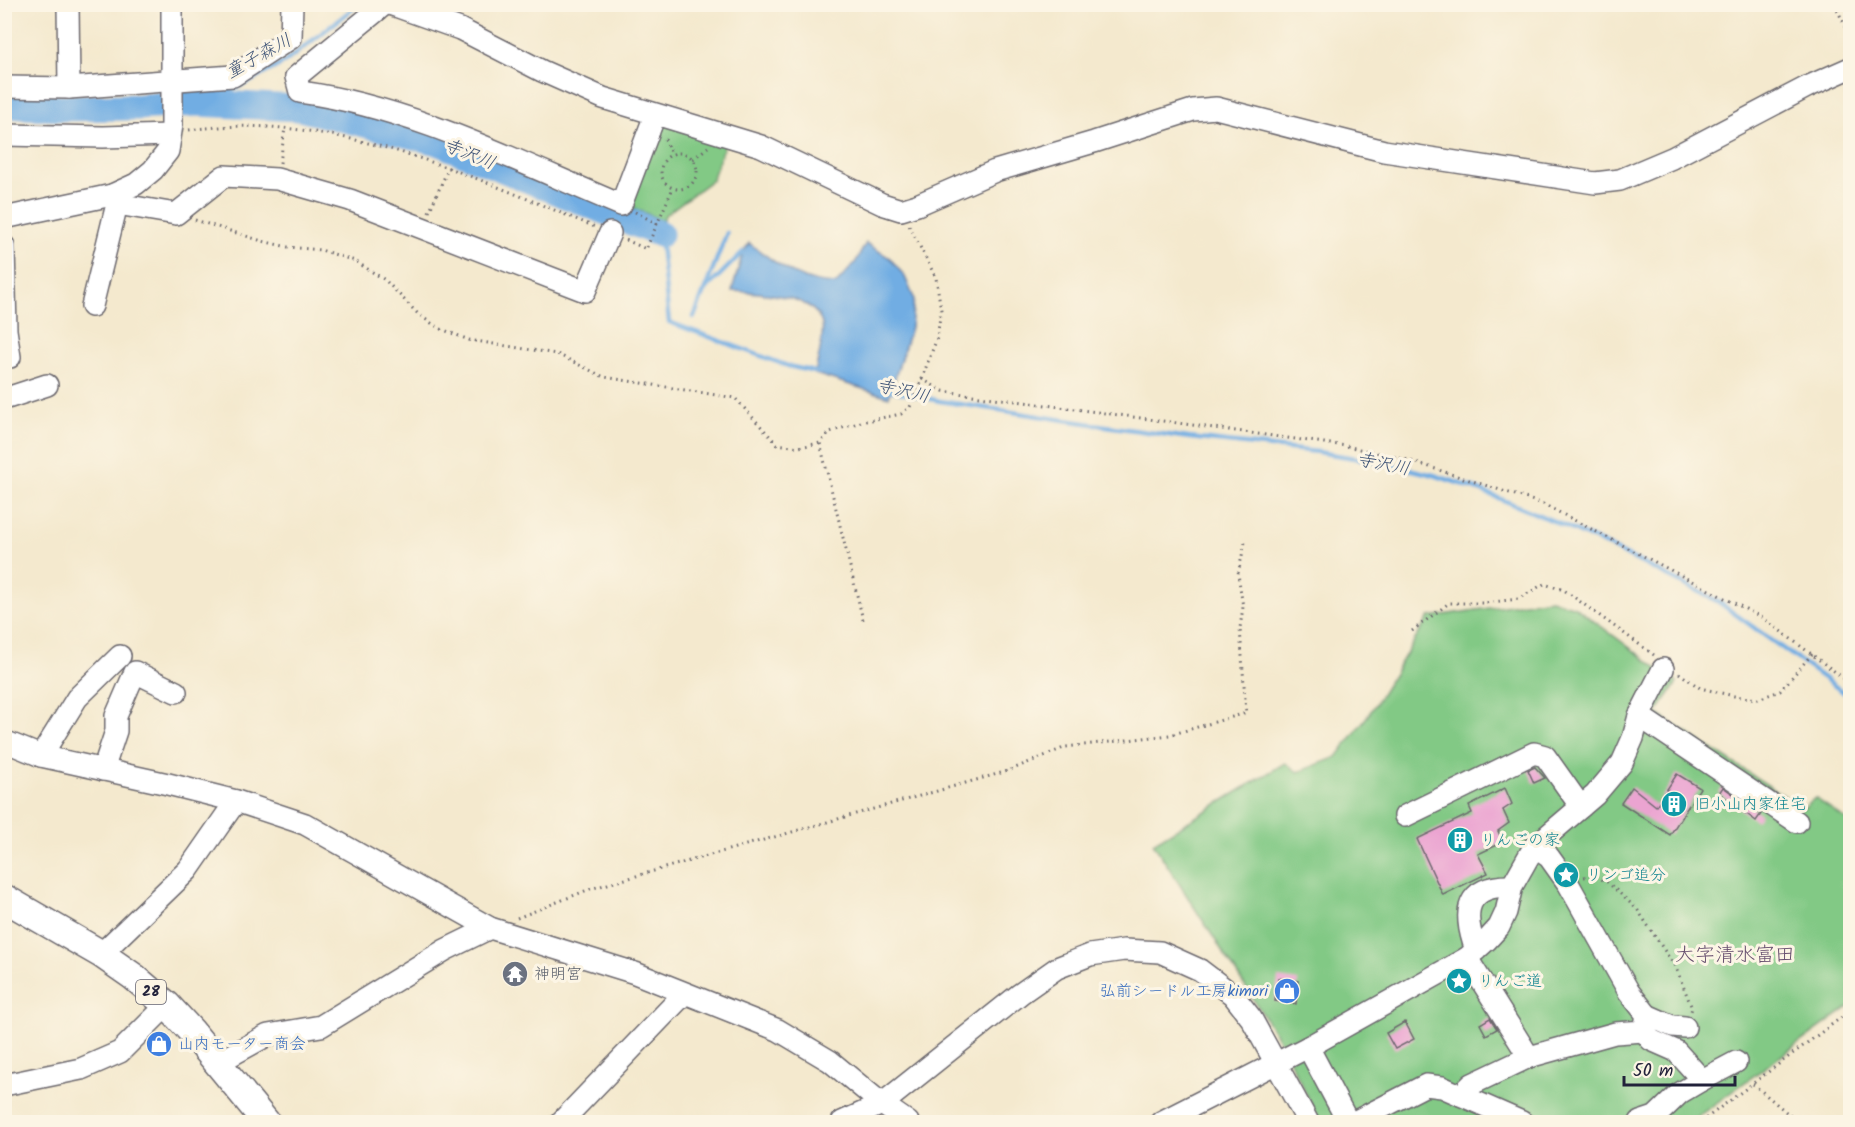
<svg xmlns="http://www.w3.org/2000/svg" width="1855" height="1127" font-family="Kalam,'Klee One',sans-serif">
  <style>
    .green { fill: #82c985; stroke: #527660; stroke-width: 1.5 }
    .water { fill: #71ade3; stroke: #4a688f; stroke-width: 1.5 }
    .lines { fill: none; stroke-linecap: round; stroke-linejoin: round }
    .stream { stroke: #71ade3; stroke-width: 4.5 }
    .river { stroke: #71ade3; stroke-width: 27 }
    .building { fill: #eba4d1 }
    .minor-casing { stroke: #6c686e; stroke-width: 24 }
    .major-casing { stroke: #6c686e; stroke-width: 30 }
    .path { stroke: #6c686e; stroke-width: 3; stroke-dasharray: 1.5 4.5; stroke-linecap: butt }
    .minor { stroke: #fff; stroke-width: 21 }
    .major { stroke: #fff; stroke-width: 27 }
    .labels { text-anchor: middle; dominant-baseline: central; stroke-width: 6; stroke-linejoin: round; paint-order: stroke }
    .shield { fill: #fcf5e5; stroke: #63616e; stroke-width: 1.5 }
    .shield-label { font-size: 15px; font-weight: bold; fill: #22223b }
    .culture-label { font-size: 16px; fill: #0d838f; stroke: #fcf5e5; text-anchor: start }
    .worship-label { font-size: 16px; fill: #5b616d; stroke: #fcf5e5; text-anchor: start }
    .shop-label { font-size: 16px; fill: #366cbe; stroke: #fcf5e5; text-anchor: end }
    .water-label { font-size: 18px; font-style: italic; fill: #3e5376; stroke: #fcf5e5 }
    .quarter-label { font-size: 20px; fill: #685070; stroke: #fcf5e5 }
  </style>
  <rect width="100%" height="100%" fill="#fcf5e5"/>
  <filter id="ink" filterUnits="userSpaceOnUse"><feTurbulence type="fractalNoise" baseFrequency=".0167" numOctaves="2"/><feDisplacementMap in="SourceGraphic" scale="12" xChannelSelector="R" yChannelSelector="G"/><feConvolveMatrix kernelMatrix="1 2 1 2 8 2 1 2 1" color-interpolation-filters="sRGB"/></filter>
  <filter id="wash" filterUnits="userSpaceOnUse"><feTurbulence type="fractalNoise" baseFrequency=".008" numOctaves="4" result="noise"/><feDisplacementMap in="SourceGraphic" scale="24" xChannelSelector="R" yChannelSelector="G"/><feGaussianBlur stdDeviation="1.35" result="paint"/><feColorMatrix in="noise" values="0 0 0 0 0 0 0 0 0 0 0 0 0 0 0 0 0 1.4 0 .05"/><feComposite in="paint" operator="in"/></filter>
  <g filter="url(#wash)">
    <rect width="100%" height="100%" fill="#f4e9ce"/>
    <g class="green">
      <path d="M666 121 726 141 712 180 665 215 663 221 627 205 657 126Z"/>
      <path d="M1551 599 1575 607 1677 683 1656 713 1803 808 1815 798 1850 822V1006L1690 1122H1320L1280 1041 1153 843 1285 763 1298 772 1337 757 1371 711 1429 617Z"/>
    </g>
    <path class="water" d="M749 243C778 264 798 283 836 284L855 263 866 243 890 258 905 277 914 298 911 327 889 397 815 374C817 361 825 336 822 324 814 293 757 293 732 291L743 252Z"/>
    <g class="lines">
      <g class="stream">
        <path d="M196 103 247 83 285 62 359 4"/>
        <path d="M660 234 669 322 788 366 820 373"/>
        <path d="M707 288 743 252"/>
        <path d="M694 317 727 233"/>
        <path d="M886 389 940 401 1058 419 1189 438 1318 452 1379 462 1434 475 1479 490 1551 520 1602 543 1717 601 1850 697"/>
      </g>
      <path class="river" d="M4 105 60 108 139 107 196 103 299 108 437 142 660 234"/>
    </g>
    <g id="blocks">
      <g class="building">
        <path d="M1535 767 1545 778 1534 783 1528 770Z"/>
        <path d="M1677 774 1700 788 1670 835 1621 803 1632 787 1656 806Z"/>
        <path d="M1723 787 1761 814 1756 821 1719 793Z"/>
        <path d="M1505 788 1512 804 1503 810 1509 823 1498 831 1504 842 1478 854 1488 873 1443 895 1417 839 1472 813 1469 806Z"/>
        <path d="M1278 978 1298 981 1296 1004 1275 1001Z"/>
        <path d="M1490 1018 1497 1029 1486 1035 1480 1024Z"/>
        <path d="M1405 1022 1414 1039 1395 1049 1386 1033Z"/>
      </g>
    </g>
  </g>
  <g filter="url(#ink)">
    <use href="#blocks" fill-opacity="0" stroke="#6c686e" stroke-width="1.5"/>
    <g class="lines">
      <g class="minor-casing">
        <g id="minor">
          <path d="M68 4 69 88"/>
          <path d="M385 4 296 77 300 92C411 107 518 162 621 205L655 115"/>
          <path d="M390 4 460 29 542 71 603 98 761 146 882 204 901 210 917 205 995 171 1094 142 1193 110 1216 108 1384 151 1595 183 1620 180 1672 158 1807 87 1850 68"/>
          <path d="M4 87 69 88 233 76 291 38 292 4"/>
          <path d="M4 135 103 137 170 135"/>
          <path d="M112 195 117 204 176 214 224 176 277 179 350 200 585 291 610 233"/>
          <path d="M4 218 112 195 136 184 153 170 168 151 172 125V4"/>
          <path d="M4 246 6 330 10 357"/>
          <path d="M92 306 117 204"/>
          <path d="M4 399 47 385"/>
          <path d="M1639 716 1797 822"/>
          <path d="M4 741 41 756 168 784 236 801 305 824 490 928 635 973 778 1030 830 1061 882 1104 908 1122"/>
          <path d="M41 756 77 698 120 656"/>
          <path d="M103 770 116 731V716L135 672 176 692"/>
          <path d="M1405 816 1534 753 1545 756 1581 807"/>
          <path d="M1476 950C1462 912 1465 885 1512 886"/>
          <path d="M101 954 188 870 236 801"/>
          <path d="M1467 958 1529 1057 1615 1033 1644 1031 1647 1015 1629 992 1569 885 1549 857 1534 847"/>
          <path d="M1647 1015 1672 1026 1685 1027"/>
          <path d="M1644 1031 1651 1040 1676 1051 1702 1080 1736 1062"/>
          <path d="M1308 1047 1348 1122"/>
          <path d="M217 1063 268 1035 321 1026 445 950 490 928"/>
          <path d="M4 1085 81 1069 120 1052 167 1005"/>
          <path d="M1461 1095 1472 1084 1529 1057"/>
          <path d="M561 1122 684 994"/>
          <path d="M842 1122 882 1104 1020 994 1057 968 1090 955 1124 950 1160 952 1200 970 1233 995 1251 1018 1308 1122"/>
          <path d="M1161 1122 1308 1047 1467 958 1487 940 1499 927 1506 912 1512 886 1534 847 1595 795 1622 763 1633 738 1639 716 1663 669"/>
          <path d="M1354 1122 1426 1085 1442 1087 1522 1122"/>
          <path d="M1640 1122 1655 1117 1680 1093 1702 1080"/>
        </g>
      </g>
      <g class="major-casing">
        <path id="major" d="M4 898 101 954 134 977 167 1005 192 1032 266 1122"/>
      </g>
      <g class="path">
        <path d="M1835 4 1850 38"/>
        <path d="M189 130C332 110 466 174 595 227"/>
        <path d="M665 139 671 154"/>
        <circle cx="679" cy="171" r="18"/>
        <path d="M693 159 708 147"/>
        <path d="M280 163 285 128"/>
        <path d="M429 212 449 167"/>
        <path d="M635 212 658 224"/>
        <path d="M195 220 262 241 288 247 321 250 355 261 385 280 419 315 439 328 469 340 557 354 604 377 735 398 777 444 799 447 820 443"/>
        <path d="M626 240 646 249 673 188"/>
        <path d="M922 379 943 391 1346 446 1408 460 1543 504 1763 618 1850 683"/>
        <path d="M863 620 820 443 830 432 861 422 901 414 910 407 919 386 937 338 941 310 936 278 909 225"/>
        <path d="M1412 631 1449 603H1484L1518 599 1544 584 1564 590 1654 655"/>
        <path d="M1679 673 1700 688 1734 696 1758 699 1780 691 1812 654"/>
        <path d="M1584 877 1593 876 1606 881 1637 909 1676 968 1692 1008 1691 1011"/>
        <path d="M517 918 590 889 1008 771 1066 747 1170 735 1246 713 1240 628 1243 607 1238 574 1245 542"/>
        <path d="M1753 1084 1798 1122"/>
        <path d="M1701 1122 1850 1011"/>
      </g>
      <use href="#minor" class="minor"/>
      <use href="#major" class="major"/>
    </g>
  </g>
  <defs>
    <g id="building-disc" transform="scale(1.35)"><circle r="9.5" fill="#0f9aa8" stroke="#fcf5e5"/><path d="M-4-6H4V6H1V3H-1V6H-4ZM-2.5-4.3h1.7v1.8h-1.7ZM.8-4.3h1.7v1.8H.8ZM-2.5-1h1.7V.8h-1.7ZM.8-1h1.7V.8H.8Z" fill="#fff"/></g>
    <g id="sight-disc" transform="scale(1.35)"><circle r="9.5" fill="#0f9aa8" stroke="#fcf5e5"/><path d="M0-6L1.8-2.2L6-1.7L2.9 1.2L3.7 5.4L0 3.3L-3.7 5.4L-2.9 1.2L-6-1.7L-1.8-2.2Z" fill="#fff"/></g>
    <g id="temple-disc" transform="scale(1.35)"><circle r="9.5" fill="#6b7280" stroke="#fcf5e5"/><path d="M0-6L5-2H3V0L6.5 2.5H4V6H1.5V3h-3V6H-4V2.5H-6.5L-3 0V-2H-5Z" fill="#fff"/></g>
    <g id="shop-disc" transform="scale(1.35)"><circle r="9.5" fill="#3f7fe0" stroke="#fcf5e5"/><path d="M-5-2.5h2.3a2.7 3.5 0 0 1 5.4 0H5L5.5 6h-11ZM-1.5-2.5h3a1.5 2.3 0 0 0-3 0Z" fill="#fff"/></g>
  </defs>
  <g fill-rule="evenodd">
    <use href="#building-disc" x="1674" y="804"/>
    <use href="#building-disc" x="1460" y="840"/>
    <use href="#sight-disc" x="1566" y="875"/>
    <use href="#temple-disc" x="515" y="974"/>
    <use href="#sight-disc" x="1459" y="981"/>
    <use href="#shop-disc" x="1287" y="991"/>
    <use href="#shop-disc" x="159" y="1044"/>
  </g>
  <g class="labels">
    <rect class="shield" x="136" y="980" width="30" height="24" rx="4.5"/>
    <g class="shield-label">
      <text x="151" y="992">28</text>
    </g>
    <g class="culture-label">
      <text x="1694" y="804">旧小山内家住宅</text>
      <text x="1480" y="840">りんごの家</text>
      <text x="1586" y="875">リンゴ追分</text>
      <text x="1478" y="981">りんご道</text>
    </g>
    <g class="worship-label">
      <text x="534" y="974">神明宮</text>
    </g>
    <g class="shop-label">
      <text x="1268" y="991">弘前シードル工房kimori</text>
      <text x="178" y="1044" text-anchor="start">山内モーター商会</text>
    </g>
    <g class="water-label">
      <text transform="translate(259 57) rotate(-29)">童子森川</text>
      <text transform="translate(469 155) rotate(22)">寺沢川</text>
      <text transform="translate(903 392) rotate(13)">寺沢川</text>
      <text transform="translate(1383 465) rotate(11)">寺沢川</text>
    </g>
    <g class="quarter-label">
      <text x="1735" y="956">大字清水富田</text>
    </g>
  </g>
  <rect width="1855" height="1127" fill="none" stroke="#fcf5e5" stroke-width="24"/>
  <path d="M1624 1076v9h111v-9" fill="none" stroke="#22223b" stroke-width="3"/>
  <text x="1633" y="1076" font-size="18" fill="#22223b" stroke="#fcf5e5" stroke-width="4.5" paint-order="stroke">50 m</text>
</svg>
